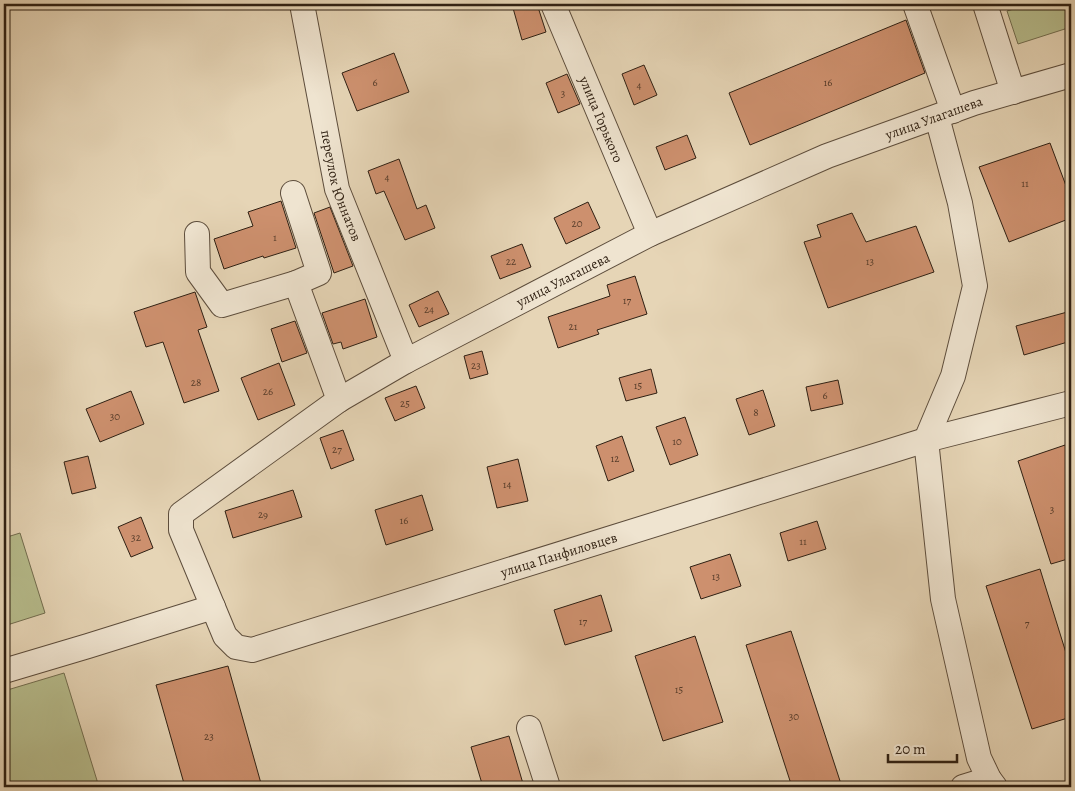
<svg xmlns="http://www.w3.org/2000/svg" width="1075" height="791" font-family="Alegreya,serif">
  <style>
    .green { fill: #b7bd8d; stroke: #736e50 }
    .building { fill: #cd906e; stroke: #2f2013 }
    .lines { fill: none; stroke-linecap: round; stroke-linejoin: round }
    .minor-casing { stroke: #5d4d3c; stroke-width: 26 }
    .minor { stroke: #efe4d0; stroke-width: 24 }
    .labels { text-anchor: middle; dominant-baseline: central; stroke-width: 5; stroke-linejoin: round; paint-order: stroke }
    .number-label { font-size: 11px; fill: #563c2a }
    .street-label { font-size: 14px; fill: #2f2013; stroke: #efe4d0 }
  </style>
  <rect width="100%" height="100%" fill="#e6d5b6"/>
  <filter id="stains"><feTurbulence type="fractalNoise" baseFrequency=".004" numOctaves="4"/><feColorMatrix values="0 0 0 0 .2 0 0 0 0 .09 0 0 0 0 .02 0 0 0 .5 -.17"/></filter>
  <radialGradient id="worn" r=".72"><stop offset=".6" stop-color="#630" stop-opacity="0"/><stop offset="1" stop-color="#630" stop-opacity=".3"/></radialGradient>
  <g class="green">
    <path d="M1030 4H1071V27L1018 44 1007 11Z"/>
    <path d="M20 533 45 613 4 626V538Z"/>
    <path d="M64 673 99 787H4V691Z"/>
  </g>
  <g class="building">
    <path d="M527 4H537L546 32 522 40 513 8Z"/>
    <path d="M906 20 925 73 750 145 729 93Z"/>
    <path d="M394 53 409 92 357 111 342 73Z"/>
    <path d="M644 65 657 95 634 105 622 74Z"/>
    <path d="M567 74 580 104 558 113 546 83Z"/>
    <path d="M687 135 696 158 665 170 656 147Z"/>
    <path d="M1050 143 1071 199V218L1009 242 979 167Z"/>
    <path d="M399 159 417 209 426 205 435 228 405 240 384 191 376 194 368 171Z"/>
    <path d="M281 201 296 248 264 258 263 256 224 269 214 239 253 226 248 212Z"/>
    <path d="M588 202 600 228 566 244 554 218Z"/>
    <path d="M330 207 353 266 334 273 314 213Z"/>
    <path d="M852 213 866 242 916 226 934 272 828 308 804 242 821 237 817 225Z"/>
    <path d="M522 244 531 267 500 279 491 256Z"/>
    <path d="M635 276 647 314 597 330 599 334 558 348 548 317 610 296 607 285Z"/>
    <path d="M438 291 449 314 419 327 409 305Z"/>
    <path d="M195 292 207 327 198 330 219 391 184 403 163 342 146 347 134 312Z"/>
    <path d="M365 299 377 337 343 349 341 342 333 344 322 313Z"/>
    <path d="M1071 311V341L1024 355 1016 326Z"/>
    <path d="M295 321 307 353 282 362 271 329Z"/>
    <path d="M482 351 488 374 470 379 464 356Z"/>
    <path d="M279 363 295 405 258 420 241 378Z"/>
    <path d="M651 369 657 393 626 401 619 378Z"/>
    <path d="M838 380 843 404 811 411 806 387Z"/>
    <path d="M416 386 425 408 395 421 385 398Z"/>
    <path d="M763 390 775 426 749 435 736 399Z"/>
    <path d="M131 391 144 424 100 442 86 409Z"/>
    <path d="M685 417 698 455 670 465 656 427Z"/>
    <path d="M343 430 354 460 331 469 320 438Z"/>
    <path d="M622 436 634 471 608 481 596 446Z"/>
    <path d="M1071 443V558L1051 564 1018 461Z"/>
    <path d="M88 456 96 488 72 494 64 462Z"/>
    <path d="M518 459 528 501 497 508 487 467Z"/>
    <path d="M293 490 302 517 233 538 225 511Z"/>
    <path d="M422 495 433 530 386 545 375 510Z"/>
    <path d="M141 517 153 548 131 557 118 527Z"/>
    <path d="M817 521 826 549 788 561 780 533Z"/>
    <path d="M730 554 741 586 701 599 690 567Z"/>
    <path d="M1040 569 1071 669V717L1032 729 986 586Z"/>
    <path d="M601 595 612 631 565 645 554 610Z"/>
    <path d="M791 631 842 787H792L746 645Z"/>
    <path d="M695 636 723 722 663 741 635 656Z"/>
    <path d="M228 666 262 787H185L156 685Z"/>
    <path d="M509 736 524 787H483L471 747Z"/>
  </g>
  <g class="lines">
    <g class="minor-casing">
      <g id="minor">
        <path id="s1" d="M302 4 337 189 406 361"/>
        <path id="s2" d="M553 4 650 234"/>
        <path d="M915 4 953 111"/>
        <path d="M985 4 1013 92"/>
        <path id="s3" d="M1071 75 974 103 827 156 650 234 406 361 339 400 181 514V530L225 636 236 647 252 650 926 440 1071 403"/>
        <path d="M937 117 960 203 975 286 953 376 926 440 943 599 979 758 989 779 995 787"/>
        <path d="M197 234 198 272 222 305 296 283 319 273 293 193"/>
        <path d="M296 283 339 400"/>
        <path d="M4 671 88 646 213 607"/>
        <path d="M529 728 548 787"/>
        <path d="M963 787 989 779"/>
      </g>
    </g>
    <use href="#minor" class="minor"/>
  </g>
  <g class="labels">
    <g class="number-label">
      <text x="375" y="82">6</text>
      <text x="828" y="82">16</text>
      <text x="639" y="85">4</text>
      <text x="563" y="93">3</text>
      <text x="387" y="177">4</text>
      <text x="1025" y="183">11</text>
      <text x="577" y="223">20</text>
      <text x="275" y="237">1</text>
      <text x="511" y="261">22</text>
      <text x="870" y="261">13</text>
      <text x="627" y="300">17</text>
      <text x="429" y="309">24</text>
      <text x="573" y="326">21</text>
      <text x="476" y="365">23</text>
      <text x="196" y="382">28</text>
      <text x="638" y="385">15</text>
      <text x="268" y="391">26</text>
      <text x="825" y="395">6</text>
      <text x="405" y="403">25</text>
      <text x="756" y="412">8</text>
      <text x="115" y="416">30</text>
      <text x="677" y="441">10</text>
      <text x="337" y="449">27</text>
      <text x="615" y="458">12</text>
      <text x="507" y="484">14</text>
      <text x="1052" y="509">3</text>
      <text x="263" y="514">29</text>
      <text x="404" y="520">16</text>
      <text x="136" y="537">32</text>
      <text x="803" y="541">11</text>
      <text x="716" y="576">13</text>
      <text x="583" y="621">17</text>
      <text x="1027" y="623">7</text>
      <text x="679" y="689">15</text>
      <text x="794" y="716">30</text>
      <text x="209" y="736">23</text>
    </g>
    <g class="street-label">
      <text transform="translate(934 118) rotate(-20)">улица Улагашева</text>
      <text stroke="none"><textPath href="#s2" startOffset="125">улица Горького</textPath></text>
      <text stroke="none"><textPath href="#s1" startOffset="186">переулок Юннатов</textPath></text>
      <text transform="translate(563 280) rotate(-27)">улица Улагашева</text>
      <text stroke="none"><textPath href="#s3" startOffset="1482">улица Панфиловцев</textPath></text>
    </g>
  </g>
  <rect width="1075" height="791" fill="none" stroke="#e6d5b6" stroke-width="20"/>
  <rect x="5" y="5" width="1065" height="781" fill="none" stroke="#2f2013" stroke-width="2.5"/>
  <rect x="10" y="10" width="1055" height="771" fill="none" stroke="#2f2013"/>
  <path d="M888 754v8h69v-8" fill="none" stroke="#2f2013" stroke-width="2.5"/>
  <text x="895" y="754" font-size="15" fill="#2f2013" stroke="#efe4d0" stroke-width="4" paint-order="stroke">20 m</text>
  <rect width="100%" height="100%" filter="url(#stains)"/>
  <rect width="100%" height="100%" fill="url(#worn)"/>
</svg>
